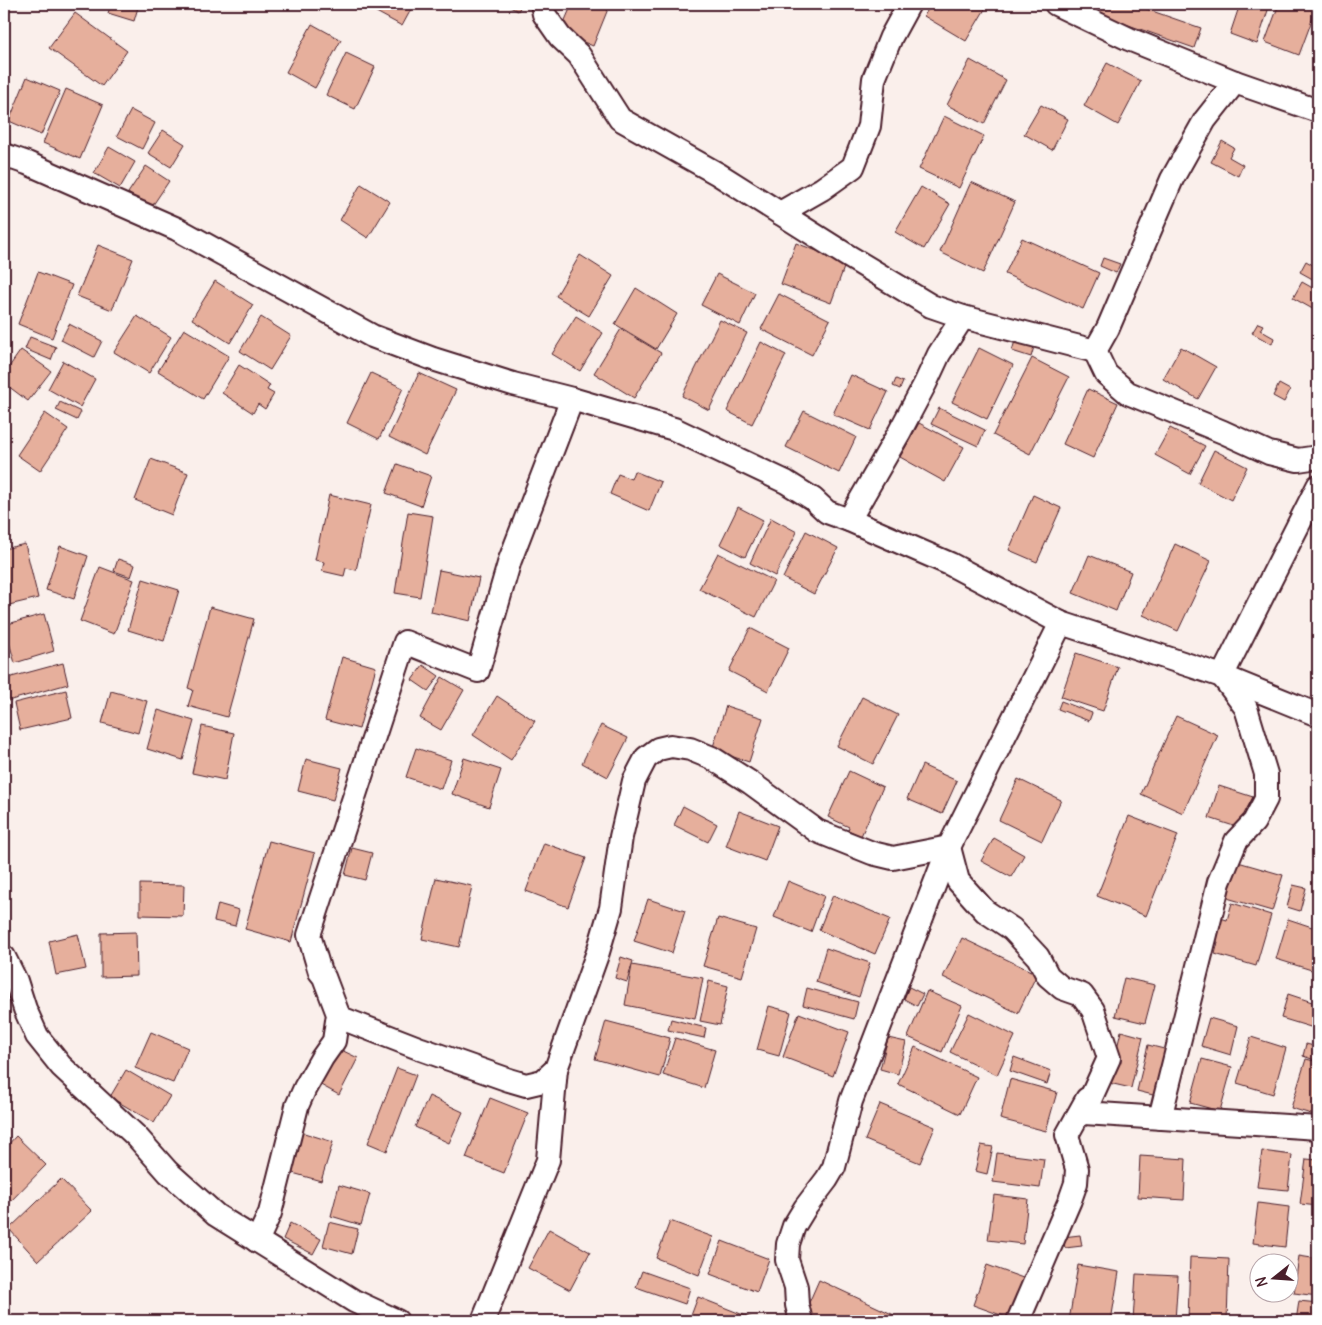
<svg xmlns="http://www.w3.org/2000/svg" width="1322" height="1325" font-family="Delius,sans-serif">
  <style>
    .building { fill: #e6af9c; stroke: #4a1f2b }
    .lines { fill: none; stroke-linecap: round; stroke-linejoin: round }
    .minor-casing { stroke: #4a1f2b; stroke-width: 26 }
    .minor { stroke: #fff; stroke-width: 22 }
  </style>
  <rect width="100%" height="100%" fill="#faefeb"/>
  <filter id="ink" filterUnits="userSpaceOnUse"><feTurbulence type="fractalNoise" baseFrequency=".02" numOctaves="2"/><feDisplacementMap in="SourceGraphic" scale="10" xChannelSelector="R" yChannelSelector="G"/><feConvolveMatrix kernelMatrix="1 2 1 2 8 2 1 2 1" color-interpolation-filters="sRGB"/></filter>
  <g filter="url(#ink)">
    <g class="building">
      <path d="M111 4H139L134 21 108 13Z"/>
      <path d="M372 4H414L402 26 369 8Z"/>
      <path d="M504 4H522L518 11Z"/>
      <path d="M572 4H610L593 46 560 32Z"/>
      <path d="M931 4H988L966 41 924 16Z"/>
      <path d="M1081 4H1132L1201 28 1194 48 1080 8Z"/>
      <path d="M1240 4H1270L1257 44 1230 34Z"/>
      <path d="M1279 4H1318L1299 55 1265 42Z"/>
      <path d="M75 13 127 51 102 86 49 48Z"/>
      <path d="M312 24 341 40 315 88 286 72Z"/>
      <path d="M346 53 375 67 355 109 326 95Z"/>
      <path d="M970 60 1006 80 984 124 947 105Z"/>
      <path d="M1107 63 1141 81 1118 125 1084 106Z"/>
      <path d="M27 77 60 91 41 135 9 121Z"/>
      <path d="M66 89 103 105 80 159 43 143Z"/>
      <path d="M1041 105 1068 119 1052 150 1024 134Z"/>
      <path d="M131 110 155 123 142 149 117 136Z"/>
      <path d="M944 116 984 136 959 188 919 169Z"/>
      <path d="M163 130 185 144 171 167 148 153Z"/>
      <path d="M1222 141 1234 148 1229 157 1243 165 1238 176 1211 162Z"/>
      <path d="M109 147 135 162 120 188 94 173Z"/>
      <path d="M146 166 169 181 151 208 128 193Z"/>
      <path d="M971 182 1015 202 983 273 940 252Z"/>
      <path d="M361 184 390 202 368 238 340 220Z"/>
      <path d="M921 187 950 204 924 249 895 232Z"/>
      <path d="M1022 238 1099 273 1083 309 1005 274Z"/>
      <path d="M796 243 846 262 831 303 781 284Z"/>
      <path d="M98 245 133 259 112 310 77 296Z"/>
      <path d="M580 255 613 276 589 316 556 296Z"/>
      <path d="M1103 258 1120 264 1116 273 1100 266Z"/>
      <path d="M1306 261 1318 268V282L1300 272Z"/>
      <path d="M38 272 72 285 52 338 18 324Z"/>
      <path d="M717 274 755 293 740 325 701 305Z"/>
      <path d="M215 281 253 305 230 343 192 319Z"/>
      <path d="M1302 282 1318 291V312L1293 298Z"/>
      <path d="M636 288 677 314 656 349 615 324Z"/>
      <path d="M779 294 830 320 812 355 761 329Z"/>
      <path d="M137 316 171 337 149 373 114 352Z"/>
      <path d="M576 316 603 333 580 371 552 354Z"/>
      <path d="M261 317 291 336 270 370 240 351Z"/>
      <path d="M720 320 747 333 709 410 682 396Z"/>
      <path d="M1258 323 1263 325 1260 330 1274 338 1272 344 1252 333Z"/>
      <path d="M69 324 102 341 94 357 61 340Z"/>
      <path d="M184 329 229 356 203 399 158 371Z"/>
      <path d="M621 329 661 353 634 398 594 373Z"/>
      <path d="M1017 334 1036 340 1031 357 1012 351Z"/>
      <path d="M30 337 56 347 51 360 25 349Z"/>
      <path d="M761 342 786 355 752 424 727 411Z"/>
      <path d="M1181 347 1216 367 1198 399 1163 379Z"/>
      <path d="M979 348 1013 365 987 419 952 402Z"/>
      <path d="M21 350 51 371 28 401 4 383V374Z"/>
      <path d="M1032 358 1069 377 1030 454 993 435Z"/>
      <path d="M63 361 95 379 80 407 48 389Z"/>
      <path d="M239 365 270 385 267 390 274 394 265 409 258 404 253 413 222 393Z"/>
      <path d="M371 373 403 388 379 439 347 423Z"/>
      <path d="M419 373 456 390 425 455 389 437Z"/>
      <path d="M851 375 888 392 870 430 833 414Z"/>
      <path d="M896 379 903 382 900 389 893 386Z"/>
      <path d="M1279 384 1290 390 1284 402 1273 396Z"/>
      <path d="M1088 389 1118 403 1093 458 1063 444Z"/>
      <path d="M60 402 81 412 77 420 56 410Z"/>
      <path d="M939 408 985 430 978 446 931 424Z"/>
      <path d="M804 411 856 437 839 473 786 447Z"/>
      <path d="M45 413 68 429 40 471 17 455Z"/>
      <path d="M919 423 964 447 945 482 900 457Z"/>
      <path d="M1170 428 1205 446 1190 474 1155 455Z"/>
      <path d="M1214 450 1247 467 1231 500 1198 483Z"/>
      <path d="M151 459 188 473 172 515 135 500Z"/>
      <path d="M397 464 431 476 421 506 386 493Z"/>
      <path d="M634 471 661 482 649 511 610 494 618 474 631 479Z"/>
      <path d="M329 495 371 505 356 570 346 568 344 576 322 571 324 562 315 560Z"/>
      <path d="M1033 495 1061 508 1037 562 1009 550Z"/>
      <path d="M738 507 763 520 745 557 720 544Z"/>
      <path d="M408 512 433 516 420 597 395 593Z"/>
      <path d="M771 518 797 532 775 576 750 563Z"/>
      <path d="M806 531 838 548 814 594 783 578Z"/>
      <path d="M25 544 38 598 5 606 4 549Z"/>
      <path d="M1175 544 1211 561 1178 631 1143 615Z"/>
      <path d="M60 546 88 556 74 599 46 590Z"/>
      <path d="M718 553 774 581 756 617 699 589Z"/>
      <path d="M1089 555 1131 572 1116 611 1073 593Z"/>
      <path d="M118 559 135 565 131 577 114 571Z"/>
      <path d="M100 567 134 580 114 634 80 621Z"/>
      <path d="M439 570 479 578 470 621 431 612Z"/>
      <path d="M143 579 179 590 164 641 128 630Z"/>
      <path d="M210 607 254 619 227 717 188 706 193 690 188 688Z"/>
      <path d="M44 614 54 651 15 663 4 625Z"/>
      <path d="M750 628 789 648 768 691 729 671Z"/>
      <path d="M1076 653 1118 667 1103 711 1061 697Z"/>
      <path d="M342 657 376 667 359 729 325 720Z"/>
      <path d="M63 663 68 684 4 702V679Z"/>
      <path d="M423 665 439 676 428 691 412 680Z"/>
      <path d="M442 677 464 690 441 730 420 718Z"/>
      <path d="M66 690 72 718 20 730 14 703Z"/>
      <path d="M111 691 147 701 138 733 102 723Z"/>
      <path d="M497 696 535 721 511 760 473 735Z"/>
      <path d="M862 697 898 715 873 764 837 746Z"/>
      <path d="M1061 701 1092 713 1089 721 1058 709Z"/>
      <path d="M726 706 763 718 749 762 712 750Z"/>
      <path d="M158 710 194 721 183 760 147 749Z"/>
      <path d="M1176 716 1218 735 1183 813 1141 794Z"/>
      <path d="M601 725 628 738 608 777 582 763Z"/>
      <path d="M202 726 234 733 225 780 192 773Z"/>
      <path d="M416 748 451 760 441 789 406 777Z"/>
      <path d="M464 758 501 770 489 807 452 794Z"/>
      <path d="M306 759 342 768 333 800 298 791Z"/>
      <path d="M922 765 957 781 942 814 907 799Z"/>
      <path d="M849 771 883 787 861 836 848 830 849 827 828 817Z"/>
      <path d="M1018 779 1061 800 1042 841 999 820Z"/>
      <path d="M1219 786 1253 797 1243 829 1209 818Z"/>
      <path d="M683 806 717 824 708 842 674 825Z"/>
      <path d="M739 811 778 826 765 861 726 846Z"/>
      <path d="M1129 816 1178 835 1146 916 1097 896Z"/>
      <path d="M994 838 1024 855 1011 877 981 861Z"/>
      <path d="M269 841 315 853 291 942 245 929Z"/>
      <path d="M544 843 586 858 568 907 526 891Z"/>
      <path d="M352 848 372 853 365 880 345 875Z"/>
      <path d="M1238 862 1283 875 1272 911 1227 898Z"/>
      <path d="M436 878 472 886 459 947 422 939Z"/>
      <path d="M788 881 824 896 811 932 774 917Z"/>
      <path d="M140 884 184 885 183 916 140 915Z"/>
      <path d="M1293 885 1306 888 1300 911 1287 907Z"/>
      <path d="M833 895 890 919 875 954 819 930Z"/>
      <path d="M648 899 685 911 672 953 634 941Z"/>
      <path d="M1232 903 1271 915 1256 966 1215 954 1218 942 1210 940 1217 917 1227 920Z"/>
      <path d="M218 904 239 910 235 926 214 921Z"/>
      <path d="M718 918 756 929 742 977 703 966Z"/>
      <path d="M1288 919 1318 929V972L1276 959Z"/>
      <path d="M136 932 137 976 101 977V933Z"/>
      <path d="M78 934 86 969 56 975 49 941Z"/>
      <path d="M962 938 1037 974 1018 1013 943 977Z"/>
      <path d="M826 948 870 963 859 997 816 982Z"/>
      <path d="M621 957 633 961 627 982 615 978Z"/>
      <path d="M632 965 703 978 695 1019 625 1005Z"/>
      <path d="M1124 978 1155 985 1145 1023 1115 1016Z"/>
      <path d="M709 981 728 986 720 1025 700 1021Z"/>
      <path d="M909 987 923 994 917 1006 904 999Z"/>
      <path d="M807 988 858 1002 854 1019 803 1005Z"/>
      <path d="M927 991 962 1006 942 1052 908 1037Z"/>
      <path d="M1288 994 1318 1004 1317 1029 1281 1018Z"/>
      <path d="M769 1006 791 1012 779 1056 757 1050Z"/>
      <path d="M799 1013 849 1032 833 1076 783 1057Z"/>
      <path d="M969 1013 1015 1036 997 1075 950 1052Z"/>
      <path d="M1209 1018 1238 1026 1231 1055 1201 1046Z"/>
      <path d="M671 1019 706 1028 704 1038 668 1030Z"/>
      <path d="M606 1021 670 1038 660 1077 595 1059Z"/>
      <path d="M1121 1031 1143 1037 1131 1088 1109 1083Z"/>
      <path d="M151 1032 188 1048 173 1083 135 1068Z"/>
      <path d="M1251 1037 1286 1048 1273 1094 1237 1083Z"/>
      <path d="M675 1038 715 1050 704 1088 663 1075Z"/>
      <path d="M888 1038 906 1042 898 1074 880 1069Z"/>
      <path d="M1306 1044 1318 1047V1061L1303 1056Z"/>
      <path d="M1148 1045 1172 1051 1161 1097 1137 1091Z"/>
      <path d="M335 1047 358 1058 339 1095 317 1083Z"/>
      <path d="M915 1047 977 1077 960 1114 898 1084Z"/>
      <path d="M1014 1057 1051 1071 1047 1084 1010 1071Z"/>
      <path d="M1202 1059 1232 1067 1220 1111 1190 1103Z"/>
      <path d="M1306 1059 1318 1062V1116L1291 1108Z"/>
      <path d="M397 1068 416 1075 387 1151 368 1143Z"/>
      <path d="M126 1070 170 1096 154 1123 110 1097Z"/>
      <path d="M1010 1079 1057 1092 1046 1131 1000 1119Z"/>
      <path d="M429 1096 463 1112 449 1143 415 1127Z"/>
      <path d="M490 1098 528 1113 504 1173 466 1158Z"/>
      <path d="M880 1104 935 1127 920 1163 865 1140Z"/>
      <path d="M301 1132 333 1142 321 1181 289 1172Z"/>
      <path d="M16 1136 46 1165 7 1205 4 1202V1149Z"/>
      <path d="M981 1145 993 1147 987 1174 975 1171Z"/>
      <path d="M1262 1151 1292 1155 1288 1190 1257 1187Z"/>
      <path d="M997 1153 1044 1159 1040 1188 993 1182Z"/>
      <path d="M1140 1156 1186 1159 1184 1200 1138 1197Z"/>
      <path d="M1306 1159 1318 1160V1206L1300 1204Z"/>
      <path d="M61 1179 92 1211 38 1261 9 1229Z"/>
      <path d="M339 1185 370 1194 361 1225 331 1216Z"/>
      <path d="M994 1195 1028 1199 1023 1244 988 1240Z"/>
      <path d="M1258 1203 1289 1207 1285 1247 1253 1243Z"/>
      <path d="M670 1221 713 1237 699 1275 656 1258Z"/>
      <path d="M329 1222 358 1229 352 1254 323 1246Z"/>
      <path d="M290 1223 321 1239 313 1254 283 1239Z"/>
      <path d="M549 1229 590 1252 570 1290 528 1268Z"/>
      <path d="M1080 1235 1082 1246 1065 1248 1063 1237Z"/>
      <path d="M722 1241 769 1259 757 1292 710 1274Z"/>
      <path d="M1299 1256 1318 1259V1296L1294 1293Z"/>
      <path d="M1190 1257 1229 1259 1227 1321H1188Z"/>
      <path d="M987 1265 1023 1278 1009 1318 973 1305Z"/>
      <path d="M1078 1265 1119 1272 1111 1321H1069Z"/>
      <path d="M642 1271 690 1288 685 1304 636 1287Z"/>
      <path d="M1136 1274 1178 1276 1175 1321H1133Z"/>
      <path d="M819 1280 894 1315 891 1321H820L804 1314Z"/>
      <path d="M698 1297 756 1320V1321H689Z"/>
      <path d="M1299 1301 1318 1303V1321H1296Z"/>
    </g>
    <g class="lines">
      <g class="minor-casing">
        <g id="minor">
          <path d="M542 4 544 14 560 37 579 55 620 119 718 174 848 256 931 306 963 317 1095 351 1108 328 1172 179 1205 120 1235 82"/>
          <path d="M1056 4 1129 39 1235 82 1318 111"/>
          <path d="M4 155 27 163 177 229 372 336 433 359 513 384 572 399 674 429 786 482 813 499 827 512 849 520 950 564 1061 623 1222 676 1318 715"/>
          <path d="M780 213 822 189 853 167 869 126 874 79 891 37 909 4"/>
          <path d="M1095 351 1106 374 1128 393 1223 432 1269 453 1298 460 1318 457"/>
          <path d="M849 520 899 433 925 384 939 354 963 317"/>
          <path d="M4 957 16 981 25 1009 37 1036 61 1066 137 1137 168 1172 216 1215 354 1301 397 1321"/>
          <path d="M338 1014 341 1018 421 1049 509 1080 526 1085 543 1081 556 1069 598 952 611 908 621 837 634 781 646 758 658 749 671 746 690 749 712 758 751 783 817 831 872 853 893 858 949 847 958 881 985 911 1012 929 1038 957 1048 976 1062 988 1082 995 1093 1010 1109 1058 1084 1113 1318 1128"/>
          <path d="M1160 1118 1219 882 1236 841 1254 822 1266 799V774L1246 708 1222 676 1318 486"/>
          <path d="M257 1241 270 1213 297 1106 305 1088 322 1058 334 1041 338 1014 324 977 320 972 309 935 405 642 478 671 510 560 572 399"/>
          <path d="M483 1321 548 1160 556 1069"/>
          <path d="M801 1321 797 1305 796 1287 787 1260 788 1244 794 1226 805 1208 827 1179 834 1167 851 1101 949 847 1061 623"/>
          <path d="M1018 1321 1070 1200 1076 1183 1077 1169 1067 1135 1087 1099"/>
        </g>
      </g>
      <use href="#minor" class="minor"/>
    </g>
  </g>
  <rect width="1322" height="1325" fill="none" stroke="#fff" stroke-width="20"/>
  <rect x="10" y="10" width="1302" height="1305" fill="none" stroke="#4a1f2b" stroke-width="2" filter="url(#ink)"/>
  <g transform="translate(1274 1278) rotate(253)"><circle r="24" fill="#ffffff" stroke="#b7a5aa"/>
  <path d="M0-4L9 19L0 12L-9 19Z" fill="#4a1f2b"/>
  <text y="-8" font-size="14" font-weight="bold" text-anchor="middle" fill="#4a1f2b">N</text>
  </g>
</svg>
